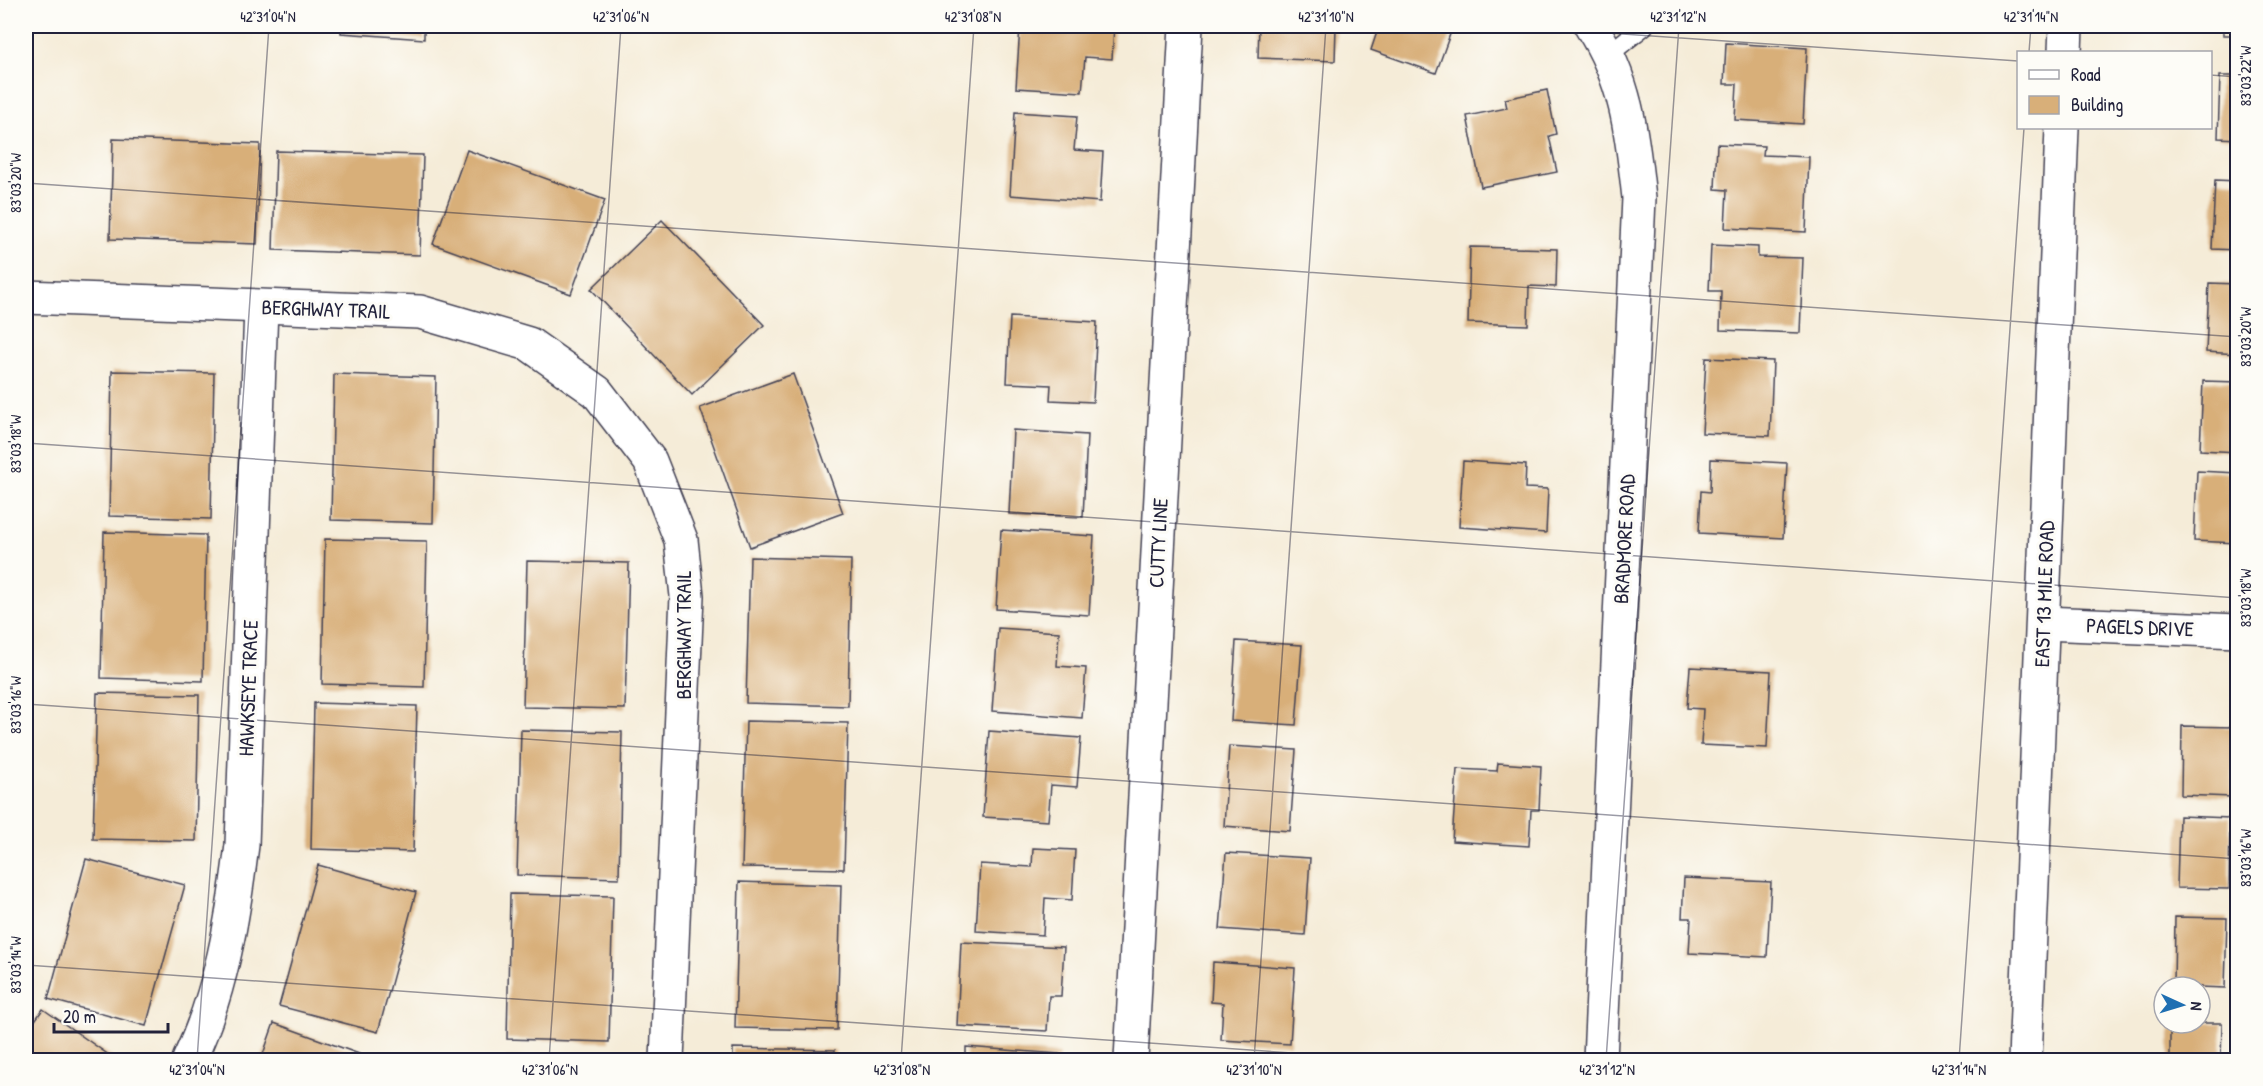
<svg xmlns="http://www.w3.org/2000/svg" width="2263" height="1086" font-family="'Patrick Hand',sans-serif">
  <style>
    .building { fill: #d8af79 }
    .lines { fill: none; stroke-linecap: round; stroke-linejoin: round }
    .lane-casing { stroke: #424053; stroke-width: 21 }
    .street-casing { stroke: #424053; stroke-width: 36 }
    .secondary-casing { stroke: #424053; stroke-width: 36 }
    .lane { stroke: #fff; stroke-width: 18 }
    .street { stroke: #fff; stroke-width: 33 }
    .secondary { stroke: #fff; stroke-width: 33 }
    .ticks { fill: none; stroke: #22223b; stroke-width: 1.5; stroke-opacity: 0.45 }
    .labels { text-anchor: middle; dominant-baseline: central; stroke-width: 6; stroke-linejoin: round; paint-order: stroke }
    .street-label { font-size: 21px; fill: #22223b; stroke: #fdfcf7 }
    .neatline { fill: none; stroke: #22223b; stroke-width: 2 }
    .ticks-label { font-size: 15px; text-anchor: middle; fill: #22223b }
  </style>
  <rect width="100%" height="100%" fill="#fdfcf7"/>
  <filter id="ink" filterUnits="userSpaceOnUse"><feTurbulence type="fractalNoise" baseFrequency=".0167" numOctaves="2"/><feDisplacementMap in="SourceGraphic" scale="12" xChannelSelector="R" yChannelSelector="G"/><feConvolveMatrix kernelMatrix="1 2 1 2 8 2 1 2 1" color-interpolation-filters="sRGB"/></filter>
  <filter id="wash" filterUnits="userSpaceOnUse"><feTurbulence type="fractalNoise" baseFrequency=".008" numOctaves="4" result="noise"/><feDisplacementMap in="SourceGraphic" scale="24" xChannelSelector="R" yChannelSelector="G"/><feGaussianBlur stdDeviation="1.35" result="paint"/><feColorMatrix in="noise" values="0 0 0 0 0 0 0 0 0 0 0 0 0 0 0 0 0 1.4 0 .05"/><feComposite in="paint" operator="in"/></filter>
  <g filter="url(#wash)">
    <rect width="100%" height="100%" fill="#f5ecd8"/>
    <g id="blocks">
      <g class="building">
        <path d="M341 26H424V39L341 33Z"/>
        <path d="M926 26H943V28L926 27Z"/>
        <path d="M1020 26H1114L1112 59 1085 57 1082 92 1016 88Z"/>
        <path d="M1259 26H1336L1335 61 1258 58Z"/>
        <path d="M1379 26H1453L1436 73 1371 50Z"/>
        <rect x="2223" y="26" width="15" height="9"/>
        <path d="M1726 43 1807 48 1803 124 1735 120 1737 84H1724Z"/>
        <path d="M2220 76H2238V139L2218 138Z"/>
        <path d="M1547 90 1556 134 1549 136 1557 172 1481 187 1467 116 1507 108 1505 99Z"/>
        <path d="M1015 112 1077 116 1074 150 1103 152 1100 202 1010 195Z"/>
        <path d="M113 139 260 144 257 244 110 239Z"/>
        <path d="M1717 144 1764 146 1763 155 1809 157 1806 232 1725 228 1727 190 1715 189Z"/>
        <path d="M467 150 605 200 571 294 433 244Z"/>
        <path d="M276 151 423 155 420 255 273 250Z"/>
        <path d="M2215 180 2238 181V250L2212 249Z"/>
        <path d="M662 220 764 325 692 395 591 289Z"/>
        <path d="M1711 245 1758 247V257L1803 258 1800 333 1720 330 1721 291H1709Z"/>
        <path d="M1470 247 1557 249 1556 287 1529 286 1528 325 1468 323Z"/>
        <path d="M2209 283 2238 284V354L2206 352Z"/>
        <path d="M1010 317 1097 322 1093 402 1050 400 1051 385 1007 383Z"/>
        <path d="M1706 358 1773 361 1770 436 1702 433Z"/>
        <path d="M112 371 214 373 211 519 109 516Z"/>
        <path d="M334 374 436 377 433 523 331 520Z"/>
        <path d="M793 374 843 513 750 547 700 408Z"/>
        <path d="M2203 381 2238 382V452L2200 450Z"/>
        <path d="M1013 430 1087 435 1083 517 1009 514Z"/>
        <path d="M1711 459 1787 463 1783 538 1699 533 1701 491 1710 492Z"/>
        <path d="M1463 461 1526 465 1525 488 1548 489 1546 533 1459 527Z"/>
        <path d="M2197 471 2238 473V543L2194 541Z"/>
        <path d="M1001 530 1094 536 1089 615 996 609Z"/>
        <path d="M104 532 206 535 203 681 101 678Z"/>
        <path d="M325 539 427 541 424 687 322 684Z"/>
        <path d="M750 557 851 560 848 706 746 703Z"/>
        <path d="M527 561 629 563 625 709 523 707Z"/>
        <path d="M998 628 1059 632 1057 666 1086 668 1082 718 992 711Z"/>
        <path d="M1236 641 1302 645 1296 725 1231 721Z"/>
        <path d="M1690 667 1771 671 1767 748 1701 745 1703 709 1687 708Z"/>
        <path d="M97 693 199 695 196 841 93 839Z"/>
        <path d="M314 703 417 706 413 852 311 849Z"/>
        <path d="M746 721 848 723 844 869 742 867Z"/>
        <path d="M2182 726 2234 727 2232 797 2181 795Z"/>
        <path d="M521 730 622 732 619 878 517 875Z"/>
        <path d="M989 731 1081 738 1077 787 1051 785 1048 821 983 817Z"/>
        <path d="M1229 746 1296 750 1290 831 1224 826Z"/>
        <path d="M1498 763 1541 766 1539 810H1531L1529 846 1452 841 1457 769 1497 771Z"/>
        <path d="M2179 816 2230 818 2229 889 2177 888Z"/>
        <path d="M1033 848 1075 850 1072 900 1045 898 1043 935 976 931 980 864 1032 867Z"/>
        <path d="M1226 853 1310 858 1305 935 1220 929Z"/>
        <path d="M86 859 185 885 146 1026 48 999Z"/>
        <path d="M318 865 416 892 378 1032 279 1006Z"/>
        <path d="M1684 878 1771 882 1767 957 1689 953 1691 918H1682Z"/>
        <path d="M739 882 841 885 837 1030 735 1028Z"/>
        <path d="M510 894 613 896 609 1042 507 1039Z"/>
        <path d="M2175 917 2227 918 2225 988 2174 986Z"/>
        <path d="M961 942 1064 947 1061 996H1049L1047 1031 957 1026Z"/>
        <path d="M1213 962 1295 968 1290 1044 1221 1040 1223 1003 1211 1002Z"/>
        <path d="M43 1009 116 1060H26V1033Z"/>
        <path d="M274 1023 370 1058 369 1060H261Z"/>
        <path d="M2170 1023H2222L2221 1060H2170Z"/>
        <path d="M966 1047 1059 1054 1058 1060H966Z"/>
        <path d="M733 1048 835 1050V1060H733Z"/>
        <path d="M506 1057 567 1059V1060H506Z"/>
      </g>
    </g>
  </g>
  <g filter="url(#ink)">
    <use href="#blocks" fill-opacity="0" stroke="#424053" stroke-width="1.5"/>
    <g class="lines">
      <g class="lane-casing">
        <path id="lane" d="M1609 54 1644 26"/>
      </g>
      <g class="street-casing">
        <g id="street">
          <path d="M1591 26C1627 81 1632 134 1639 198L1600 1060"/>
          <path d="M26 297 420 312 529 344 597 392 650 461 681 540 687 596 667 1060"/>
          <path d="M2043 623 2238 631"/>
          <path d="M189 1060C221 993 233 919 242 845L261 307"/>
          <path d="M1131 1060 1186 26"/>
        </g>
      </g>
      <g class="secondary-casing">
        <g id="secondary">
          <path d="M2065 52 2066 26"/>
          <path d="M2025 1060 2062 128"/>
        </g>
      </g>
      <use href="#lane" class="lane"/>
      <use href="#street" class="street"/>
      <use href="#secondary" class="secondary"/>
    </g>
  </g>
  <path class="ticks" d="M1506 26 2018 61M2029 52 2031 26M2210 75 2238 77M26 183 2238 337M26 443 2238 598M26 704 2238 859M26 965 1393 1060M197 1060 269 26M549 1060 621 26M901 1060 974 26M1254 1060 1326 26M1606 1060 1679 26M1959 1060 2024 128"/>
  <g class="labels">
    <g class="street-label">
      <text transform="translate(326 309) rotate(2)">BERGHWAY TRAIL</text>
      <text transform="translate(1624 539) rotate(-87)">BRADMORE ROAD</text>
      <text transform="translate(1158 543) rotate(-87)">CUTTY LINE</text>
      <text transform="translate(2044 594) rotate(-88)">EAST 13 MILE ROAD</text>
      <text transform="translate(2140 627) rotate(2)">PAGELS DRIVE</text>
      <text transform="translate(683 635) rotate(-90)">BERGHWAY TRAIL</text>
      <text transform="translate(248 688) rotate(-88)">HAWKSEYE TRACE</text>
    </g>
  </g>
  <rect width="2263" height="1086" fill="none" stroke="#fdfcf7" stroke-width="66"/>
  <rect x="2017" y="51" width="195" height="78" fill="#fdfcf7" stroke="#a5a5ac" stroke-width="1.5"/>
  <rect x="2029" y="70" width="30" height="9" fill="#ffffff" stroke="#a5a5ac" stroke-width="1.5"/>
  <text x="2071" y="81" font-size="18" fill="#22223b">Road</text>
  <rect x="2029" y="96" width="30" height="18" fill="#d8af79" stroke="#a5a5ac" stroke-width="1.5"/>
  <text x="2071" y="111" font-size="18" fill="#22223b">Building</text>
  <g transform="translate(2182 1005) rotate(94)"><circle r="28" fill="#fdfcf7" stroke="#a5a5ac" stroke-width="1.5"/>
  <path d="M0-4.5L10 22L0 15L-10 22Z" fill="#1f6fb2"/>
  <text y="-9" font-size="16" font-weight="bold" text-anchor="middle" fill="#22223b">N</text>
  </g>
  <path d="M54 1023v9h114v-9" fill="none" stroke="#22223b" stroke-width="3"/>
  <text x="63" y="1023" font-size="18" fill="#22223b" stroke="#fdfcf7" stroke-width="4.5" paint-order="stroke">20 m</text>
  <rect x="33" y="33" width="2197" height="1020" class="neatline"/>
  <g class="ticks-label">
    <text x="268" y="22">42°31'04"N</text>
    <text x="621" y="22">42°31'06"N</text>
    <text x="973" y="22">42°31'08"N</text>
    <text x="1326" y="22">42°31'10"N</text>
    <text x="1678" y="22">42°31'12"N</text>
    <text x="2031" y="22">42°31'14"N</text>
    <text transform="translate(2246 76) rotate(-90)" y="5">83°03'22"W</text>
    <text transform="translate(16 183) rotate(-90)" y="5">83°03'20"W</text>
    <text transform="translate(2246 337) rotate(-90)" y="5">83°03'20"W</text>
    <text transform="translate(16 444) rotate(-90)" y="5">83°03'18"W</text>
    <text transform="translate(2246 598) rotate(-90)" y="5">83°03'18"W</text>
    <text transform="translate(16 705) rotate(-90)" y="5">83°03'16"W</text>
    <text transform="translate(2246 858) rotate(-90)" y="5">83°03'16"W</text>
    <text transform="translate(16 965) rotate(-90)" y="5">83°03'14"W</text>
    <text x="197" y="1075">42°31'04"N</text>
    <text x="550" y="1075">42°31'06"N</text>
    <text x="902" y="1075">42°31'08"N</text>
    <text x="1254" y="1075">42°31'10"N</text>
    <text x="1607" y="1075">42°31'12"N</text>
    <text x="1959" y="1075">42°31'14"N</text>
  </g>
</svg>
